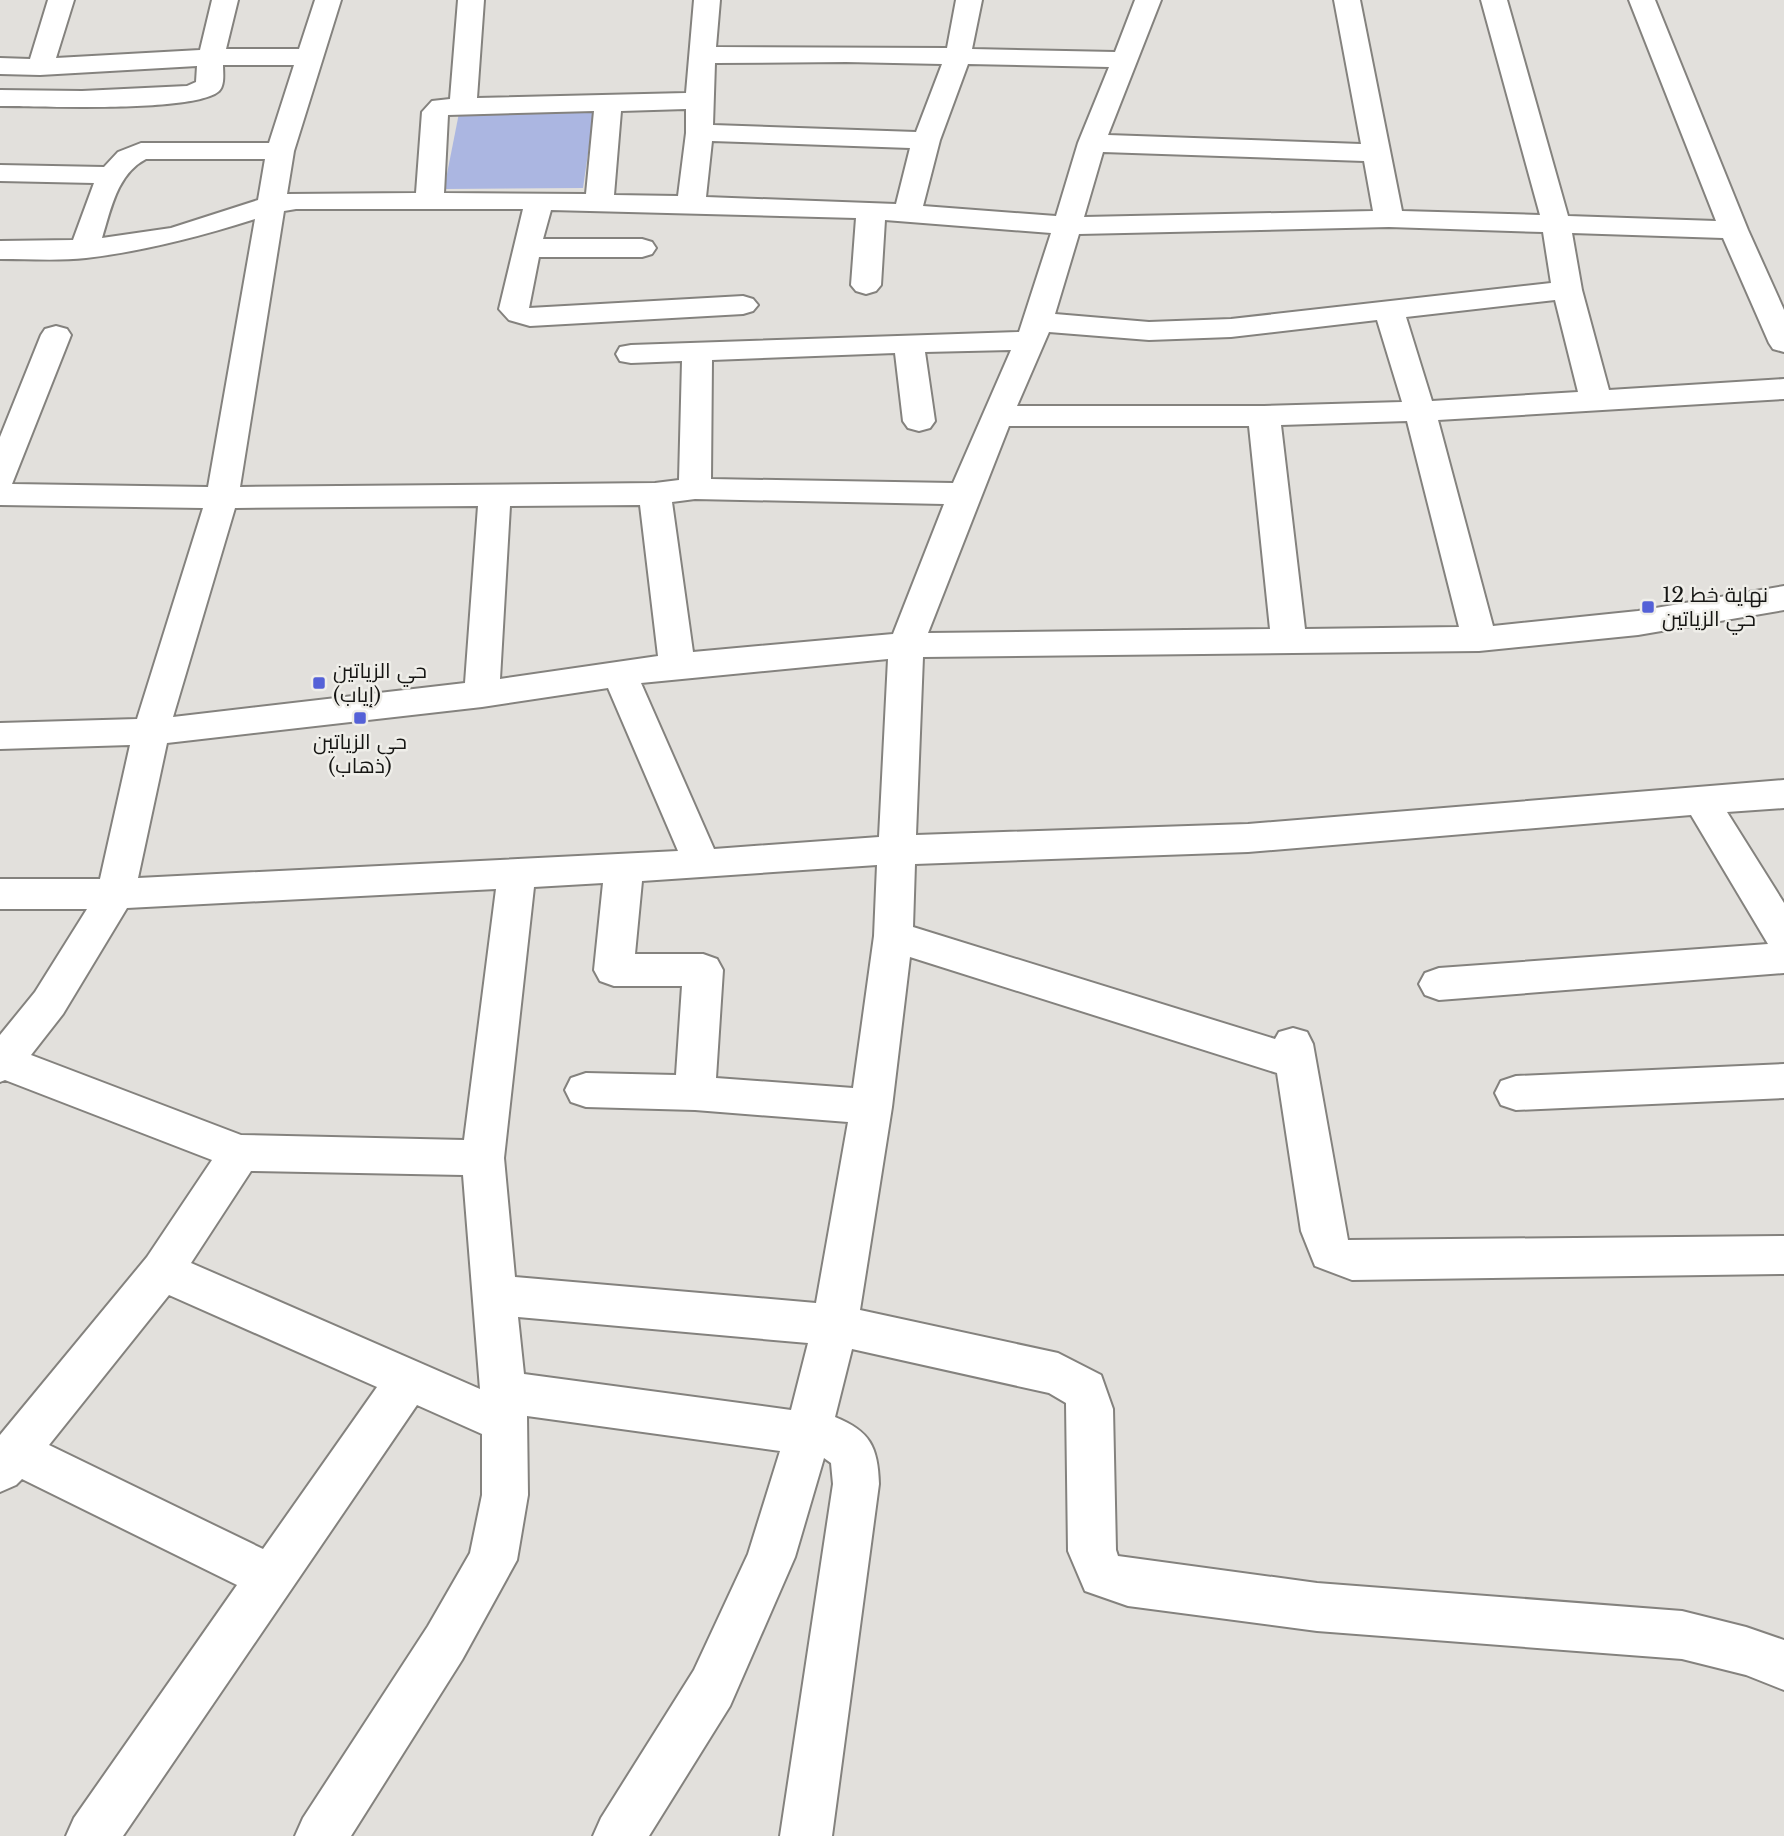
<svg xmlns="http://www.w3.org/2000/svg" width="1784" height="1836" font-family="'Libre Baskerville',Cairo,serif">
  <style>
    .building { fill: #abb6e1 }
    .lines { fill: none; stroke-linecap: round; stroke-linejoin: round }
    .minor-casing { stroke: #84827e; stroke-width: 4 }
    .minor { fill: #fff; fill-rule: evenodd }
    .poi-dot { fill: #5461d7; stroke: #efeee9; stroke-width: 2.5 }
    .labels { text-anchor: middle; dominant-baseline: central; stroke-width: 5; stroke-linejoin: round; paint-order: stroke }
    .poi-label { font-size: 21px; fill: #161614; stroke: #efeee9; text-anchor: start }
  </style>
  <rect width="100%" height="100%" fill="#e2e0dc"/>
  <path class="building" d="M594 112 583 188 444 189 459 113Z"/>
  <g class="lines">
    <g class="minor-casing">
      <g id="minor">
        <path d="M48 0H74L56 58 200 50 212 0H238L226 49H299L315 0H341L294 151 287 194 416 193 422 112 432 101 450 99 458 0H484L477 98 686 93 694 0H720L716 47 947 48 956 0H982L972 49 1115 52 1135 0H1161L1108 135 1361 144 1334 0H1360L1402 211 1540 215 1481 0H1507L1568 216 1716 221 1629 0H1655L1748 230 1784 310V352L1773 349 1769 343 1723 238 1572 233 1582 290 1609 390 1784 379V399L1438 420 1493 626 1638 611 1784 586V610L1638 635 1479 651 923 657 916 835 1248 824 1784 780V808L1727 812 1784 903V973L1439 1000 1425 995 1419 984 1425 973 1439 968 1768 944 1691 815 1248 852 915 864 913 927 1275 1039 1279 1032 1293 1028 1307 1032 1313 1044 1348 1240 1784 1236V1274L1352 1280 1315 1266 1301 1231 1277 1073 910 957 892 1107 860 1310 1058 1353 1101 1375 1113 1409 1116 1550 1118 1556 1317 1583 1682 1611 1746 1627 1784 1640V1690L1746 1675 1682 1659 1317 1631 1128 1606 1085 1591 1068 1551 1066 1403 1049 1393 852 1349 835 1417C870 1431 878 1447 879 1484L832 1836H780L833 1484 831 1463 824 1458 795 1557 730 1706 649 1836H593L601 1818 694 1670 748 1554 780 1451 527 1416 528 1495 517 1560 462 1660 351 1836H295L303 1818 428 1626 470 1553 482 1495V1434L417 1405 123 1836H66L74 1818 237 1585 22 1479 16 1485 0 1492V1435L147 1257 212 1160 5 1080 0 1082V1035L35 992 87 909H0V879H100L130 745 0 749V723L137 719 203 508 0 505V437L41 335 45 329 56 326 67 329 71 335 12 484 208 487 255 219C198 237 145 251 86 258 59 261 28 259 0 259V241L73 240 94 183 0 181V165L104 167 118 152 141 143H269L294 65H223C223 72 225 85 219 91 195 113 38 106 0 106V90L82 91 187 86 196 82 197 66 40 75 0 74V58L30 59ZM846 62 942 64 916 132 713 125 715 63ZM968 64 1109 67 1078 143 1056 216 923 206 940 140ZM686 109V133L678 196 614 195 621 111ZM594 111 586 194 444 193 448 115ZM712 141 910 148 896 204 706 197ZM1103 152 1364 161 1373 211 1084 217ZM146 159H265L258 200 171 228 102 238C111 209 117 174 146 159ZM296 209H523L499 309 509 320 530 326 743 314 753 311 758 305 753 299 743 296 529 308 539 257H642L652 254 656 248 652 242 642 239H543L551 210 856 218 851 285 856 291 866 294 876 291 881 285 885 220 1051 233 1019 332 631 345 620 347 616 354 620 361 631 363 682 361 679 480 655 483 240 487 284 211ZM1389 227 1543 232 1551 283 1231 319 1149 322 1055 314 1079 234ZM1555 300 1578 392 1432 401 1406 317ZM1377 320 1402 402 1264 406H1017L1049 332 1149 340 1231 337ZM1011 350 953 483 711 479 712 360 895 353 903 421 908 428 919 431 930 428 935 421 925 352ZM1407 421 1459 627 1305 629 1281 425ZM1009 426H1249L1270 629 928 633ZM695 499 944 504 893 634 693 652 672 502ZM640 505 658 656 500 679 510 506ZM478 506 465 683 173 717 235 508ZM888 659 879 837 714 849 641 683ZM608 688 678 851 138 878 167 743 482 707ZM877 865 874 936 853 1088 716 1078 723 970 717 959 703 954H635L642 881ZM603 883 594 970 600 981 614 986H682L676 1075 586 1073 571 1078 565 1090 571 1102 586 1107 695 1110 848 1122 816 1303 515 1277 504 1158 534 887ZM496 889 464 1140 241 1135 31 1055 63 1014 127 908ZM251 1171 463 1175 480 1389 191 1263ZM169 1295 377 1387 263 1549 49 1445ZM518 1317 808 1343 791 1410 524 1374Z"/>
        <path d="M1784 1064V1098L1516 1110 1501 1105 1495 1093 1501 1081 1516 1076Z"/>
      </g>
    </g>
    <use href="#minor" class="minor"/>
  </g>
  <g class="poi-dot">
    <rect x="1641" y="600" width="14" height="14" rx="3.5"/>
    <rect x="312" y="676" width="14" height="14" rx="3.5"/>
    <rect x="353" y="711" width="14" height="14" rx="3.5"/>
  </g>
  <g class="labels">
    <g class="poi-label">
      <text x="1662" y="595">نهاية خط 12<tspan x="1662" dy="24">حي الزياتين</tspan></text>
      <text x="333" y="671">حي الزياتين<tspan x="333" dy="24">(إياب)</tspan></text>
      <text x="360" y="742" text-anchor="middle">حي الزياتين<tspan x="360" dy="24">(ذهاب)</tspan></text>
    </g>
  </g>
</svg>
